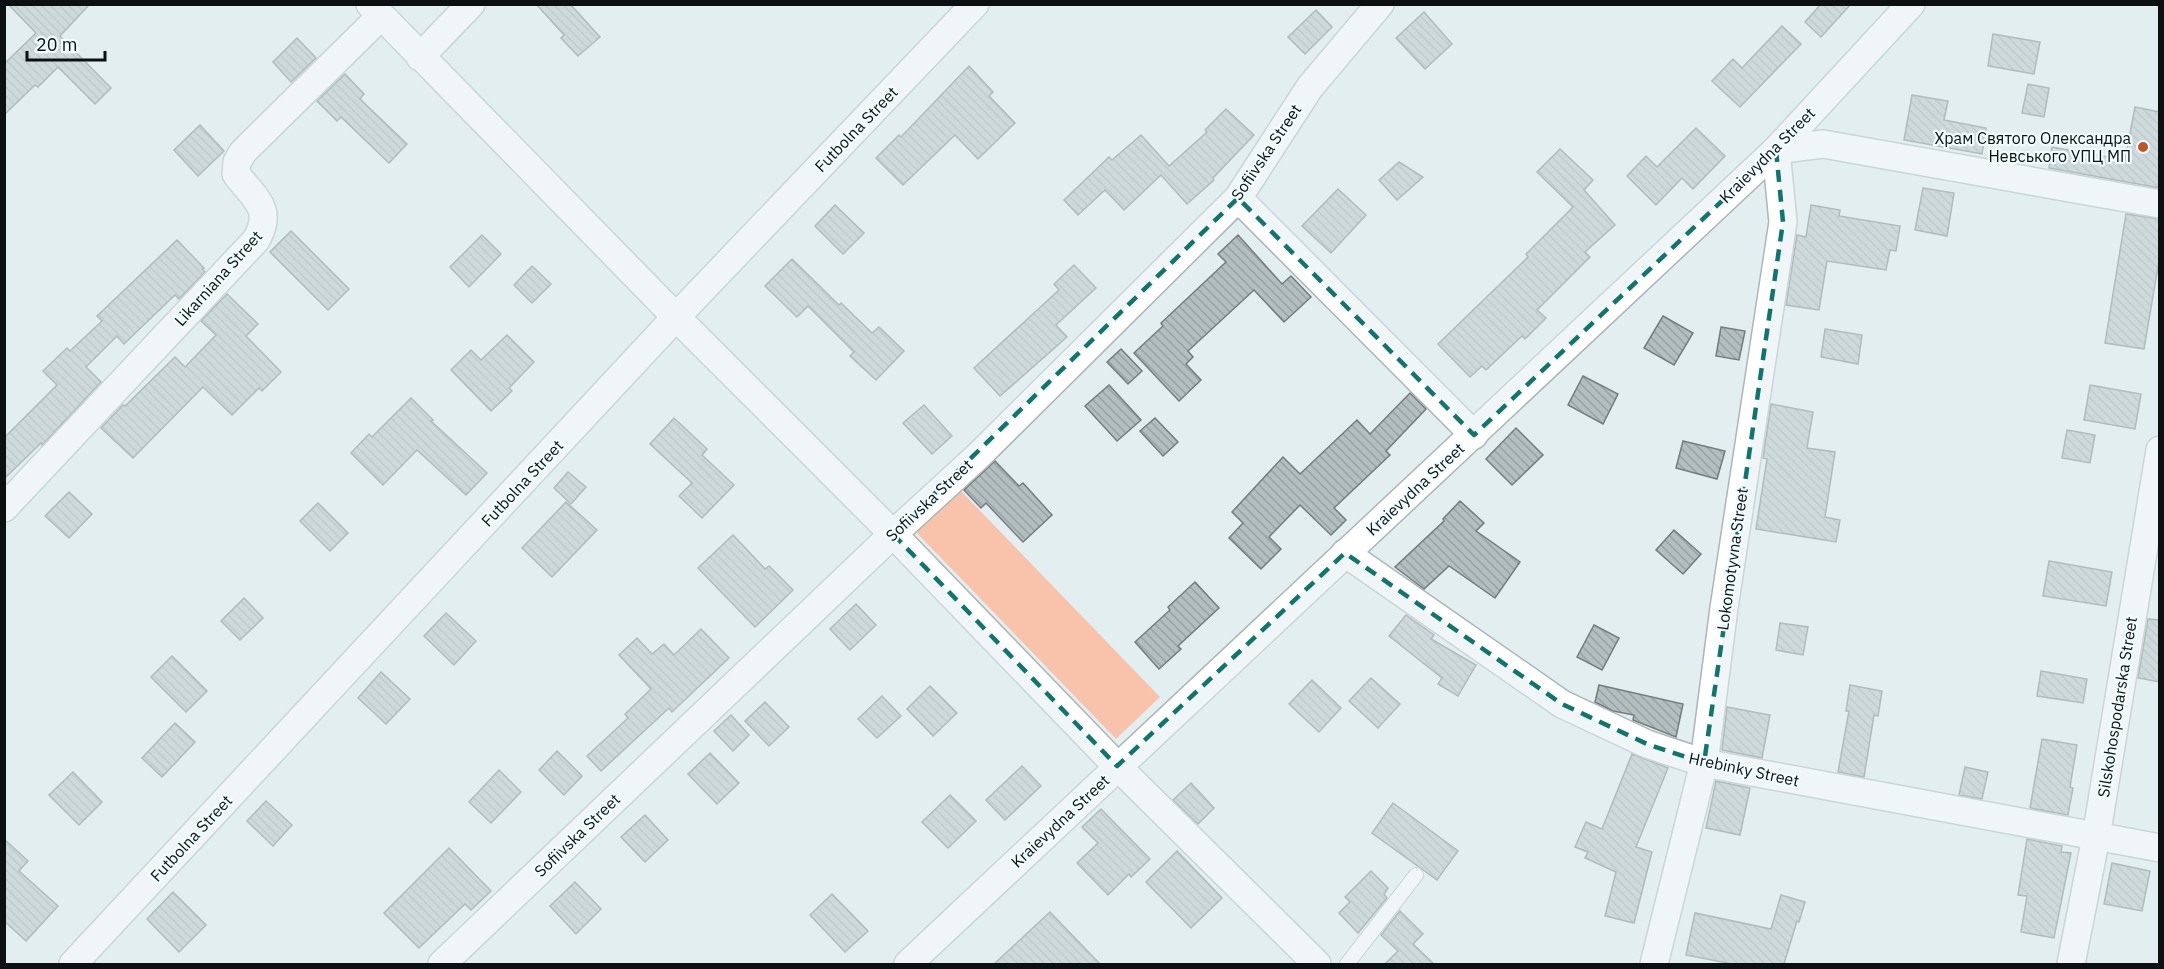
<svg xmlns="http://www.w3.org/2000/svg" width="2164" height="969" font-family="'IBM Plex Sans',sans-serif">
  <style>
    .grass { fill: #f9c2ab }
    .building { fill: url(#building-back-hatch); stroke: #737d7f; stroke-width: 1.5 }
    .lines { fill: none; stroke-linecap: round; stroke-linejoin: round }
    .service-casing { stroke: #abb6b8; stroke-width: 16 }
    .minor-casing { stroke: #abb6b8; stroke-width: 30 }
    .service { stroke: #fff; stroke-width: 14 }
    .minor { stroke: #fff; stroke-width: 27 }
    .marked { fill: none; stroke: #0f766e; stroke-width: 4.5; stroke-dasharray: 12 8; stroke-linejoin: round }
    .poi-dot { fill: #bc5726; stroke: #f0fcfe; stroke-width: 2 }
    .labels { text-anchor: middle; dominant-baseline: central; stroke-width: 4.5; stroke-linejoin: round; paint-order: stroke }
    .street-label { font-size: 16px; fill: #0c1011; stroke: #f0fcfe }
    .poi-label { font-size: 16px; fill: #0c1011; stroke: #f0fcfe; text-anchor: end }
  </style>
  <defs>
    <pattern id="building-back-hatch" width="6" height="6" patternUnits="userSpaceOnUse" patternTransform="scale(1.5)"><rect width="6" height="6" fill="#b3bec1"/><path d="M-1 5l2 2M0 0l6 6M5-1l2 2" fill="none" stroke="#99a2a5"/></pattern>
  </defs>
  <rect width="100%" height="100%" fill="#e3eef1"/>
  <path class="grass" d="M957 487 1160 697 1116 739 913 529Z"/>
  <g class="building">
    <path d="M8 4H90L60 36 111 88 95 104 58 67 38 87 35 85 4 115V64L36 33Z"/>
    <path d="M536 4H570L600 37 578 56 561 38 564 35Z"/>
    <path d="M1821 4H1851L1821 37 1805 22Z"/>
    <path d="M1316 10 1332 27 1305 54 1288 37Z"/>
    <path d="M1424 12 1452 44 1425 69 1396 38Z"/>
    <path d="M1782 26 1801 44 1740 107 1712 81 1733 59 1742 68Z"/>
    <path d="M1993 34 2040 42 2034 74 1988 66Z"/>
    <path d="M297 38 316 58 291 82 273 62Z"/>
    <path d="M969 66 993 92 989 96 1015 123 978 159 955 135 903 185 876 158 899 135 901 137Z"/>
    <path d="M345 74 364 94 360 99 407 144 389 163 341 117 337 121 317 101Z"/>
    <path d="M2028 84 2049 88 2044 117 2022 113Z"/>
    <path d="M1912 95 1948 101 1944 120 1986 128 1982 154 1904 140Z"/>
    <path d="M2135 107 2160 112V188L2049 168 2052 147 2125 160Z"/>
    <path d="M1226 109 1254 135 1213 178 1214 180 1187 204 1161 175 1124 210 1105 190 1078 215 1064 200 1109 157 1112 160 1141 135 1169 166 1207 132 1205 130Z"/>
    <path d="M200 125 224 151 198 176 174 150Z"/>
    <path d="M1696 128 1725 156 1693 189 1682 178 1656 205 1627 176 1646 156 1657 167Z"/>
    <path d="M1560 149 1593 180 1584 190 1615 225 1585 252 1590 257 1537 310 1546 318 1525 339 1522 336 1486 370 1482 366 1470 377 1438 344 1528 257 1526 254 1573 207 1537 172Z"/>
    <path d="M1399 162 1423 177 1397 200 1379 180Z"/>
    <path d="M1923 188 1954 193 1947 236 1915 230Z"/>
    <path d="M1338 189 1366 215 1331 253 1302 226Z"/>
    <path d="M835 205 864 233 843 254 815 226Z"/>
    <path d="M1811 205 1840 210 1839 216 1900 226 1896 251 1890 250 1886 270 1827 261 1819 310 1786 305 1797 235 1806 237Z"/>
    <path d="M2126 214 2160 219V255L2144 349 2105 343Z"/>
    <path d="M291 231 349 289 328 310 270 252Z"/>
    <path d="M482 235 501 254 469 287 450 267Z"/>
    <path d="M1238 235 1282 284 1291 276 1311 297 1284 322 1254 290 1188 351 1193 357 1186 364 1201 380 1179 401 1134 353 1163 326 1161 323 1226 262 1218 254Z"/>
    <path d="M177 240 204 268 202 269 205 272 179 299 175 295 124 344 117 336 86 367 101 382 42 445 41 443 4 479V438L57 385 43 371 67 348 70 351 102 321 97 316Z"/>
    <path d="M792 259 839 305 841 303 872 333 879 327 904 351 876 380 850 356 854 352 808 306 797 317 765 286Z"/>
    <path d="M1074 265 1096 288 1056 325 1067 337 1000 396 974 368 1059 290 1054 284Z"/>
    <path d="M532 266 551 284 532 303 514 285Z"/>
    <path d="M227 294 258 324 246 336 281 372 262 391 259 388 232 415 203 387 133 458 101 428 123 405 125 406 175 357 185 367 216 335 201 321Z"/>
    <path d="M1663 316 1693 333 1674 365 1644 348Z"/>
    <path d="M1721 327 1745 331 1739 360 1716 356Z"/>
    <path d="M1825 329 1862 335 1858 364 1821 357Z"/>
    <path d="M507 335 534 362 509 388 512 391 491 411 451 370 471 350 481 360Z"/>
    <path d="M1121 349 1142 371 1128 384 1107 362Z"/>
    <path d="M1583 376 1618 394 1603 424 1568 405Z"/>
    <path d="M1109 385 1141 420 1117 441 1085 406Z"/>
    <path d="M2090 385 2141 394 2135 429 2084 420Z"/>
    <path d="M1410 393 1426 409 1386 451 1390 455 1334 508 1346 520 1331 535 1300 505 1269 537 1281 549 1261 569 1229 538 1243 523 1232 512 1283 457 1300 474 1357 420 1370 434Z"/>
    <path d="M411 398 433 420 431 421 487 473 466 495 417 450 383 485 351 453 369 434 372 437Z"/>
    <path d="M1771 404 1813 412 1807 448 1835 452 1825 517 1840 520 1836 542 1756 529 1767 459 1763 458Z"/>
    <path d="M924 405 952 436 932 454 903 423Z"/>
    <path d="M674 418 707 449 702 455 734 485 702 518 679 496 692 483 650 444Z"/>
    <path d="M1155 418 1178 442 1163 456 1140 431Z"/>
    <path d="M1516 428 1543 455 1512 485 1486 459Z"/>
    <path d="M2067 430 2095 435 2090 463 2062 458Z"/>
    <path d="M1683 441 1725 451 1717 479 1676 468Z"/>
    <path d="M995 461 1019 486 1023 483 1052 515 1023 542 986 503 981 508 964 490Z"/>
    <path d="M568 472 586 487 571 504 554 488Z"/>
    <path d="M69 492 92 514 69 538 45 516Z"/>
    <path d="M1460 501 1484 523 1476 531 1520 562 1495 598 1449 566 1424 589 1395 567 1444 521 1443 519Z"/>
    <path d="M566 502 597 530 552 577 522 548Z"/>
    <path d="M318 503 348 533 330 551 300 521Z"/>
    <path d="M1674 530 1701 554 1683 574 1656 550Z"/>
    <path d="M733 535 765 569 769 566 793 590 755 627 698 568Z"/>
    <path d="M2049 561 2112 572 2106 606 2043 596Z"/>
    <path d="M1195 582 1219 608 1178 646 1181 649 1159 669 1135 642 1170 610 1168 607Z"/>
    <path d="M244 598 263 618 240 640 221 621Z"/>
    <path d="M856 604 876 625 850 650 830 629Z"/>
    <path d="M446 613 476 641 454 665 424 636Z"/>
    <path d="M1406 615 1434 635 1431 639 1476 665 1458 696 1438 684 1442 678 1389 636Z"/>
    <path d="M2148 619 2160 620V682L2138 678Z"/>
    <path d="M1780 623 1808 627 1803 655 1776 650Z"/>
    <path d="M1594 625 1619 638 1602 670 1577 657Z"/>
    <path d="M701 629 729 658 672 712 669 708 601 771 587 756 628 718 625 714 651 689 619 655 637 638 652 654 664 644 674 655Z"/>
    <path d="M172 656 207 691 186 712 151 677Z"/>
    <path d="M2041 671 2087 679 2083 703 2037 696Z"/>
    <path d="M381 672 410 699 386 724 358 698Z"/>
    <path d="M1371 678 1400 704 1378 728 1349 701Z"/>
    <path d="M1312 680 1341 708 1319 732 1289 704Z"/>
    <path d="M1599 685 1683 704 1676 737 1633 720 1634 715 1613 711 1595 702Z"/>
    <path d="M1850 685 1882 691 1878 716 1874 715 1864 777 1838 772 1849 711H1846Z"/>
    <path d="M930 686 957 713 933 736 907 709Z"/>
    <path d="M882 696 901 716 877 738 858 719Z"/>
    <path d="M765 702 789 727 769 746 745 721Z"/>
    <path d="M1727 707 1770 715 1762 758 1722 750Z"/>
    <path d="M731 715 749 735 733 751 714 731Z"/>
    <path d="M175 723 195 742 162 777 142 758Z"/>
    <path d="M2042 739 2077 745 2070 787 2073 788 2068 815 2030 808Z"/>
    <path d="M557 751 582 776 564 795 539 770Z"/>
    <path d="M710 753 739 783 717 804 688 774Z"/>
    <path d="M1632 754 1668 768 1636 847 1652 852 1634 923 1605 916 1616 872 1585 858 1588 852 1575 847 1586 822 1602 829Z"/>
    <path d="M1022 766 1041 786 1005 820 986 800Z"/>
    <path d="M1965 767 1988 772 1982 799 1959 795Z"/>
    <path d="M499 770 521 792 491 823 469 802Z"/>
    <path d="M73 772 102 802 79 825 49 795Z"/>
    <path d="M1716 781 1750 788 1740 835 1706 828Z"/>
    <path d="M1191 783 1214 808 1198 824 1173 800Z"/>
    <path d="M950 795 976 821 948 848 922 822Z"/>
    <path d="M266 801 292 825 273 846 247 821Z"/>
    <path d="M1393 803 1458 851 1437 880 1372 833Z"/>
    <path d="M1101 809 1150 859 1131 877 1129 874 1108 895 1077 863 1098 843 1082 827Z"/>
    <path d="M645 815 668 840 645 862 621 837Z"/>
    <path d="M4 839 28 861 19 871 58 906 26 941 4 921Z"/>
    <path d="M2027 839 2062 846 2061 852 2071 853 2054 938 2021 932 2027 896 2018 895Z"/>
    <path d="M449 848 491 891 471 910 465 904 419 948 384 913Z"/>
    <path d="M1177 851 1222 898 1191 928 1146 882Z"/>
    <path d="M2112 863 2150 871 2142 911 2104 904Z"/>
    <path d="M1371 871 1388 888 1384 894 1387 898 1358 933 1339 913 1350 902 1345 897Z"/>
    <path d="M575 882 601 909 576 934 550 906Z"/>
    <path d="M173 892 206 925 179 952 147 919Z"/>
    <path d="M832 894 868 931 845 952 810 915Z"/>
    <path d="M1781 895 1805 902 1799 922 1797 921 1784 964H1732L1686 955 1695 913 1771 929Z"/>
    <path d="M1400 911 1423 934 1413 944 1434 964H1385L1398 951 1381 935Z"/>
    <path d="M1050 912 1100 964H994Z"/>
  </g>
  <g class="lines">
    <g class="service-casing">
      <path id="service" d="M1347 964 1416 875"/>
    </g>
    <g class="minor-casing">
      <g id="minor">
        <path d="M370 4 676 317 893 534 1117 766 1317 964"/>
        <path d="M420 57 471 4"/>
        <path d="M1238 198 1474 435"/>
        <path d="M4 508 256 240C274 209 255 199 236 174L237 162 243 152 381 16"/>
        <path d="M1345 553 1562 704 1647 744 1704 763 2160 848"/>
        <path d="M73 964 676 317 975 4"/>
        <path d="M442 964 893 534 977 457 1238 198 1310 87 1380 4"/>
        <path d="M908 964 1776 150 1911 4"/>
        <path d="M1654 964 1704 763 1724 608 1783 222 1776 150 1823 144 2160 204"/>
        <path d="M2071 964 2096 837 2160 450"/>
      </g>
    </g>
    <use href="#service" class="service"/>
    <use href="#minor" class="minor"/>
  </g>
  <path d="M0 0H2164V969H0ZM1776 150 1783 222 1704 763 1647 744 1562 704 1345 553 1117 766 893 534 1238 198 1474 435Z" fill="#e3eef1" fill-opacity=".55" fill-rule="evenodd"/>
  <path class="marked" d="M1776 150 1783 222 1704 763 1647 744 1562 704 1345 553 1117 766 893 534 1238 198 1474 435Z"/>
  <circle class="poi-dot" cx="2143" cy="147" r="6"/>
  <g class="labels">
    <g class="street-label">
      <text transform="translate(856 129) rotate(-46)">Futbolna Street</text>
      <text transform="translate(1266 152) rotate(-56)">Sofiivska Street</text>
      <text transform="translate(1767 155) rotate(-45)">Kraievydna Street</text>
      <text transform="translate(218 278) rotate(-48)">Likarniana Street</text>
      <text transform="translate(522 483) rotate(-47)">Futbolna Street</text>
      <text transform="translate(1415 489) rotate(-43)">Kraievydna Street</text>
      <text transform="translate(929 500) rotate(-43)">Sofiivska Street</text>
      <text transform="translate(1732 559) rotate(-82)">Lokomotyvna Street</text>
      <text transform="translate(2117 707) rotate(-81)">Silskohospodarska Street</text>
      <text transform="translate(1744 769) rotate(12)">Hrebinky Street</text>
      <text transform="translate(1060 821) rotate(-43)">Kraievydna Street</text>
      <text transform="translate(577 835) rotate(-44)">Sofiivska Street</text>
      <text transform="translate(191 838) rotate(-47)">Futbolna Street</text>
    </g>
    <g class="poi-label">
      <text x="2131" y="138">Храм Святого Олександра<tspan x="2131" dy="18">Невського УПЦ МП</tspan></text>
    </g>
  </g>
  <rect width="2164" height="969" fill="none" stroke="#0c1011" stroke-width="12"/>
  <path d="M27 51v9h78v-9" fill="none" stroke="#0c1011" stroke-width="3"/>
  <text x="36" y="51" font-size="18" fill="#0c1011" stroke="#f0fcfe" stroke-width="4.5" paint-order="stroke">20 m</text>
</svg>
